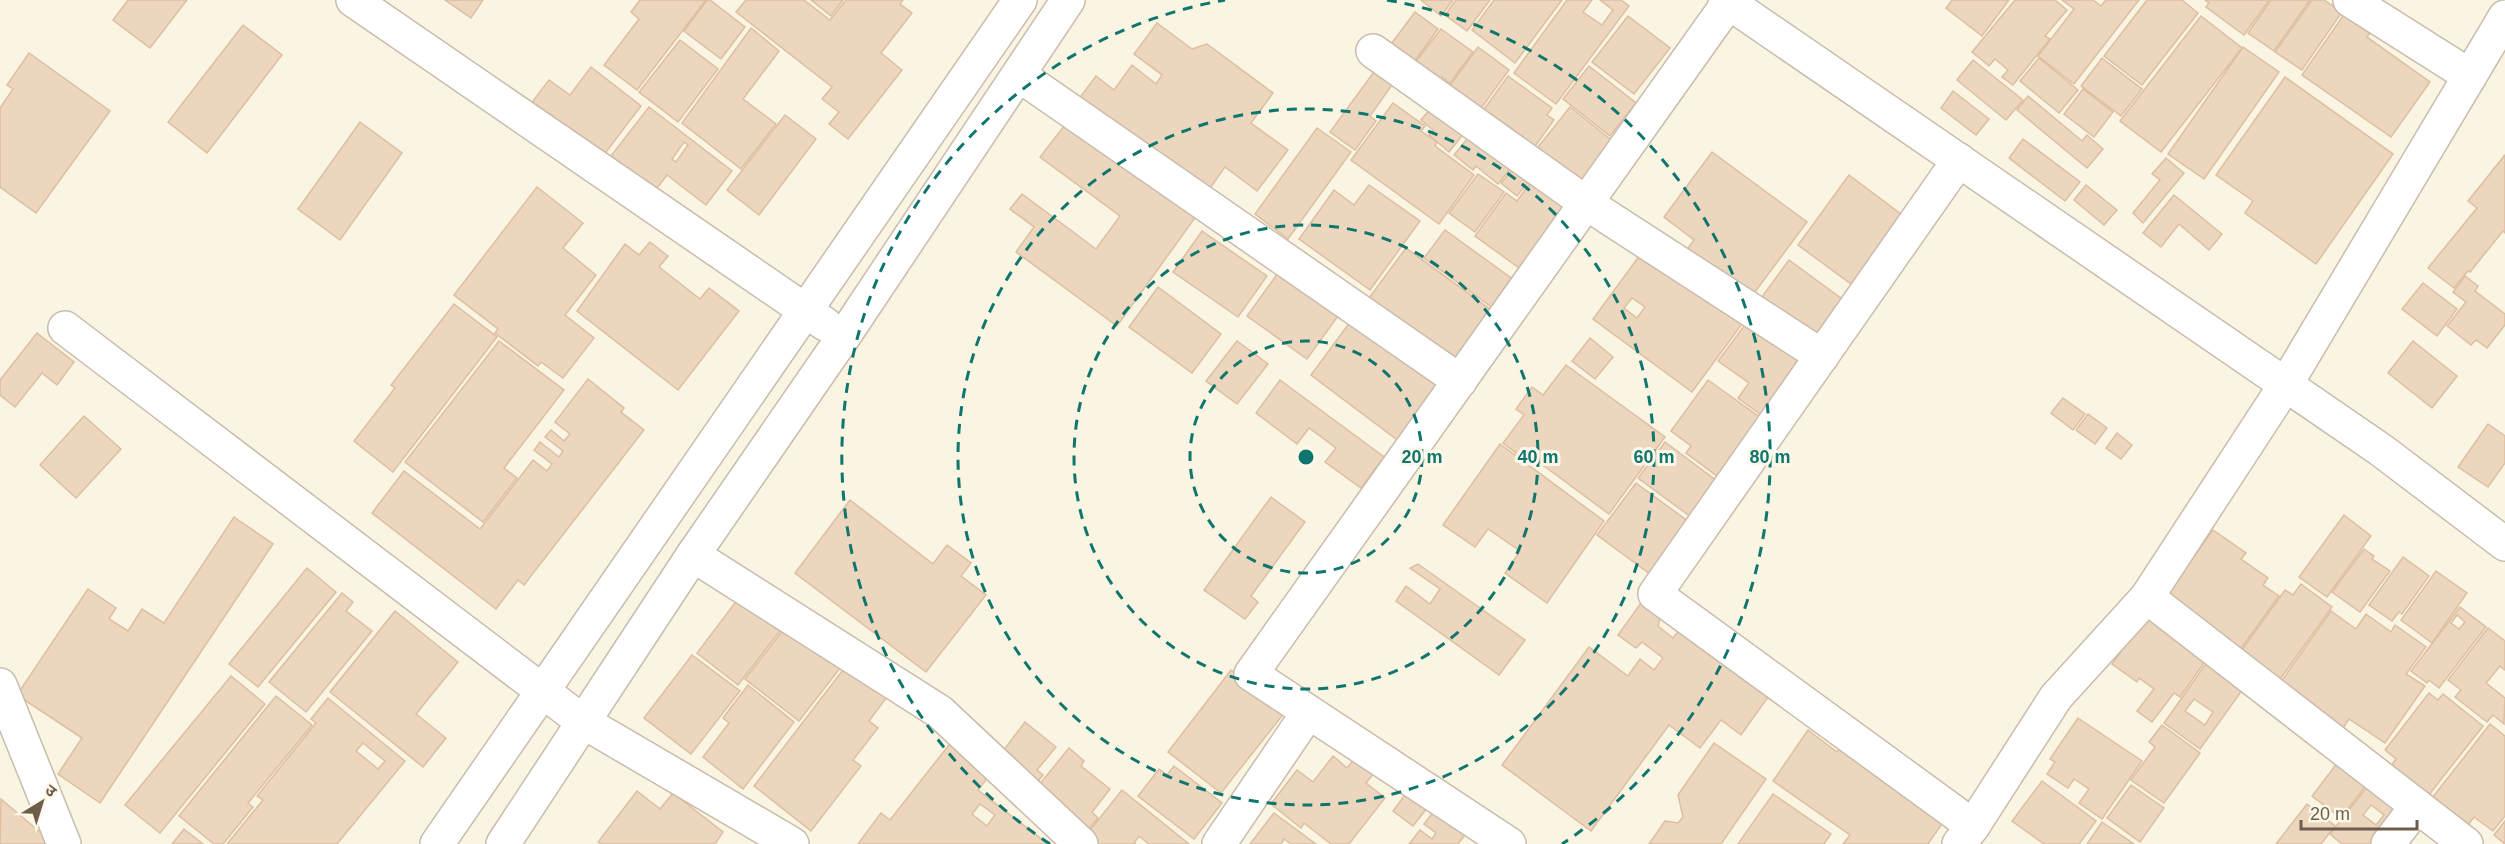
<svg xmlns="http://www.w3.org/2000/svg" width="2505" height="844" font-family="Arial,'Noto Sans Devanagari',sans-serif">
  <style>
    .building { fill: #ecd6be; stroke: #ddbfa0; stroke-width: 1.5; fill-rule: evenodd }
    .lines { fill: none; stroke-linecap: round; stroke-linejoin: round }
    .minor-casing { stroke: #c9bcab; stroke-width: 36 }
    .minor { stroke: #fff; stroke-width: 33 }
    .ring { fill: none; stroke: #0f766e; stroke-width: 3; stroke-dasharray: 10 8 }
    .centre { fill: #0f766e; stroke: #fdf8e9; stroke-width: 3 }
    .ring-label { font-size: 18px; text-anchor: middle; font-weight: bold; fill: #0f766e; stroke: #fdf8e9; stroke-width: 6; stroke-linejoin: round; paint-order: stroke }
  </style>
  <rect width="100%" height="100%" fill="#faf4e3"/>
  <g class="building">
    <path d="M128 0H187L150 48 113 20Z"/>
    <path d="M445 0H483L471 18Z"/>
    <path d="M640 0H706L637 90 604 65 639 19 631 12Z"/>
    <path d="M707 0H710L745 27 721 59 684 31Z"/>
    <path d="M746 0H804L830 20 846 0H903L900 4 912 13 881 53 902 70 848 139 829 124 839 112 822 99 832 87 736 12Z"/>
    <path d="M811 0H843L831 16Z"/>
    <path d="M1421 0H1453L1441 16Z"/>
    <path d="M1456 0H1490L1467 31 1445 15Z"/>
    <path d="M1494 0H1562L1515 63 1472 30Z"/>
    <path d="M1567 0H1592L1583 12 1602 25 1613 10 1600 0H1621L1629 6 1556 104 1514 73Z"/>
    <path d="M1952 0H2009L1982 36 1946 8Z"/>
    <path d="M2015 0H2055L2067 10 2045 36 2050 39 2013 85 2002 77 2008 70 1995 59 1989 66 1972 52Z"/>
    <path d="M2062 0H2093L2101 6 2106 0H2139L2074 84 2038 56 2074 9Z"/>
    <path d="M2147 0H2182L2198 13 2142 85 2104 56Z"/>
    <path d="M2205 0H2269L2244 35 2206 7 2209 3Z"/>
    <path d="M2271 0H2310L2274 51 2248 33Z"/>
    <path d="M2312 0H2324L2342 12 2302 70 2275 52Z"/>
    <path d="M1415 12 1438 29 1409 69 1385 52Z"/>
    <path d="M2345 13 2372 31 2367 37 2430 82 2391 137 2302 75Z"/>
    <path d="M1628 16 1670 48 1634 94 1592 62Z"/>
    <path d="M2201 16 2242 48 2161 152 2120 121Z"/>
    <path d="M1157 23 1192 49 1207 44 1273 93 1251 123 1288 150 1257 191 1225 167 1206 194 1078 100 1096 76 1114 90 1132 65 1156 84 1162 75 1134 54Z"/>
    <path d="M243 25 282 55 207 153 168 122Z"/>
    <path d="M751 28 779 51 743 99 776 124 741 169 682 123Z"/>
    <path d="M1441 29 1473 52 1450 83 1442 77 1434 88 1409 70Z"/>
    <path d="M680 40 718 69 678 122 639 92Z"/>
    <path d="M1478 47 1509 70 1477 114 1446 91Z"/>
    <path d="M2243 47 2279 72 2204 179 2168 154Z"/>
    <path d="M29 53 110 111 36 213 0 187V108L13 89 7 85Z"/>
    <path d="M2039 58 2078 90 2059 113 2020 81Z"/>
    <path d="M2102 58 2142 89 2121 116 2081 86Z"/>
    <path d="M1973 60 2023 100 2006 120 1957 80Z"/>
    <path d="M1379 65 1397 78 1370 116 1376 121 1355 150 1330 132Z"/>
    <path d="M1589 66 1636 103 1610 136 1563 99Z"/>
    <path d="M591 67 641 106 600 160 530 105 549 80 570 95Z"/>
    <path d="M1508 76 1552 108 1547 115 1554 120 1528 156 1477 119Z"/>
    <path d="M2285 77 2393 154 2316 264 2245 213 2253 201 2216 175Z"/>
    <path d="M2083 89 2113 112 2094 137 2064 114Z"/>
    <path d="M1953 91 1989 119 1976 135 1941 108Z"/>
    <path d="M2028 96 2082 141 2087 135 2103 149 2087 168 2017 110Z"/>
    <path d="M1436 102 1468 128 1449 152 1429 135 1433 130 1421 120Z"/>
    <path d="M1393 103 1425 126 1421 131 1437 142 1435 146 1474 175 1439 224 1351 160Z"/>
    <path d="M649 107 732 171 706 205 667 175 651 196 607 161ZM684 142 688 145 676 162 672 159Z"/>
    <path d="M1570 107 1614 142 1575 191 1531 156Z"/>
    <path d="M785 115 816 139 759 215 727 190Z"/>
    <path d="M1068 121 1197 215 1117 326 1016 252 1034 227 1010 209 1022 194 1096 249 1120 216 1040 157Z"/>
    <path d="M360 122 402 153 340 240 298 209Z"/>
    <path d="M1477 127 1514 164 1498 184 1476 166 1473 170 1454 155Z"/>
    <path d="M1317 128 1351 152 1288 239 1255 214Z"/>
    <path d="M2023 139 2080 182 2065 201 2009 158Z"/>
    <path d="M1712 152 1807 222 1749 300 1685 252 1694 240 1664 217Z"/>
    <path d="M2505 155V233L2503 231 2470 272 2468 271 2454 288 2428 268 2477 208 2468 201Z"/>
    <path d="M2166 158 2184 173 2143 223 2133 213 2160 180 2152 174Z"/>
    <path d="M1518 163 1533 176 1517 196 1501 183Z"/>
    <path d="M1478 174 1504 192 1475 232 1449 213Z"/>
    <path d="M1849 175 1906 218 1855 287 1798 245Z"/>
    <path d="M1534 178 1567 202 1519 268 1475 236 1506 193 1517 201Z"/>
    <path d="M1369 185 1420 221 1370 290 1299 239 1334 190 1354 205Z"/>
    <path d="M2086 185 2117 210 2104 225 2074 200Z"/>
    <path d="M537 187 583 223 563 248 596 275 565 315 594 338 563 378 541 362 538 366 495 333 498 329 454 295Z"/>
    <path d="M2174 195 2222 234 2209 250 2179 224 2161 247 2143 233Z"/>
    <path d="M1445 230 1518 283 1497 311 1424 258Z"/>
    <path d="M1202 231 1267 276 1238 317 1173 272Z"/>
    <path d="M1654 236 1753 309 1692 392 1593 319ZM1632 298 1645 307 1637 318 1624 308Z"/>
    <path d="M650 242 668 256 659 267 700 299 709 288 739 311 678 390 577 311 625 244 639 255Z"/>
    <path d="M1406 248 1494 312 1458 361 1369 298Z"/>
    <path d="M1789 260 1849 304 1819 345 1756 305Z"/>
    <path d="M1278 273 1338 316 1307 359 1247 316Z"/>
    <path d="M2465 276 2478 286 2475 291 2505 314V325L2487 348 2476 340 2471 345 2447 326 2466 302 2453 292Z"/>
    <path d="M2423 283 2457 309 2437 336 2402 309Z"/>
    <path d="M1158 287 1221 334 1192 373 1129 327Z"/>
    <path d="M454 304 497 337 393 472 354 441 395 388 391 385Z"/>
    <path d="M1753 314 1813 359 1768 420 1738 398 1749 383 1718 361Z"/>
    <path d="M1353 318 1443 384 1400 442 1311 375Z"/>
    <path d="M37 333 74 362 57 385 42 373 15 407 0 395V380Z"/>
    <path d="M1590 338 1613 357 1595 379 1572 361Z"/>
    <path d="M499 341 564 390 504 468 517 478 483 522 405 462Z"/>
    <path d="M1237 341 1268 364 1237 404 1206 381Z"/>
    <path d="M2413 341 2457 376 2432 408 2388 373Z"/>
    <path d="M1566 365 1665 437 1609 514 1536 460 1532 465 1503 443 1524 415 1516 409 1532 387 1543 395Z"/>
    <path d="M588 379 624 408 621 412 644 430 524 585 518 580 496 609 372 513 404 471 480 529 533 460 547 471 552 464 534 450 540 442 559 457 563 451 545 437 551 430 564 441 570 434 555 422Z"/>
    <path d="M1280 380 1384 457 1361 488 1325 462 1336 448 1309 428 1297 444 1256 413Z"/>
    <path d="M1708 380 1768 423 1725 482 1686 453 1691 446 1671 431Z"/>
    <path d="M2063 398 2085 414 2073 430 2051 413Z"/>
    <path d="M2088 414 2107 428 2095 444 2076 430Z"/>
    <path d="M84 416 121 449 76 498 40 465Z"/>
    <path d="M2488 424 2505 436V463L2488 487 2458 467Z"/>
    <path d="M2117 433 2132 445 2121 459 2106 448Z"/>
    <path d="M1665 442 1721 484 1695 520 1638 478Z"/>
    <path d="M1500 444 1604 521 1547 603 1505 573 1520 551 1488 529 1475 547 1443 525Z"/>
    <path d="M1636 483 1689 522 1650 574 1597 535Z"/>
    <path d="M1271 497 1305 522 1251 596 1258 602 1245 619 1204 590Z"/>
    <path d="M850 500 933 564 947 545 971 563 961 576 986 595 926 672 795 573Z"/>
    <path d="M2344 515 2371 536 2327 597 2299 577Z"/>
    <path d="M234 517 273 544 100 803 58 774 82 738 17 695 88 589 116 608 109 619 128 631 142 609 164 623Z"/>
    <path d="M2213 530 2246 553 2241 559 2268 578 2263 585 2279 596 2235 657 2166 595Z"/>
    <path d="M2364 549 2374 556 2372 559 2390 571 2360 612 2332 592Z"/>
    <path d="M2403 557 2429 576 2402 614 2399 612 2392 621 2369 605Z"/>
    <path d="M1418 564 1525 640 1499 675 1396 601 1406 586 1430 604 1440 589 1410 568Z"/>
    <path d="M307 568 336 592 258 687 229 664Z"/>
    <path d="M2436 571 2467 593 2432 643 2401 620Z"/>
    <path d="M2301 584 2332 607 2273 689 2234 661 2285 590 2293 595Z"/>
    <path d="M342 593 353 602 346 611 372 631 306 712 269 682Z"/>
    <path d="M741 595 783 627 738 685 697 653Z"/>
    <path d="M1643 600 1661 614 1658 626 1673 638 1682 627 1771 693 1741 735 1721 720 1700 748 1669 725 1591 831 1502 765 1589 647 1628 676 1640 659 1654 670 1663 658 1642 642 1636 648 1618 635Z"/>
    <path d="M2460 607 2486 627 2439 688 2429 680 2427 683 2411 671ZM2457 615 2465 622 2459 629 2451 623Z"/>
    <path d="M395 611 458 662 416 714 446 738 423 767 330 692Z"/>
    <path d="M2331 611 2356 629 2366 614 2391 632 2395 625 2426 647 2406 674 2425 686 2385 743 2349 719 2339 734 2276 689Z"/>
    <path d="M2148 613 2211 653 2180 697 2174 693 2152 722 2137 711 2154 689 2139 678 2137 682 2112 664Z"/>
    <path d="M787 625 841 667 799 721 745 679Z"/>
    <path d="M2488 628 2505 641V670L2500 666 2486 683 2505 698 2504 724 2493 715 2487 722 2455 697 2461 690 2448 680Z"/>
    <path d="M692 655 740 691 691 754 644 718Z"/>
    <path d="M2210 658 2246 685 2200 749 2164 723ZM2194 699 2213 712 2205 725 2185 711Z"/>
    <path d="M846 666 887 697 869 721 878 728 853 760 861 766 811 831 754 786Z"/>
    <path d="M1231 670 1285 712 1221 793 1168 752Z"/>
    <path d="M231 676 265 704 160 833 125 805Z"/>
    <path d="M748 685 794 722 743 789 703 757 729 723 723 718Z"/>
    <path d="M2429 693 2438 700 2443 694 2483 726 2421 805 2391 766 2396 759 2385 750Z"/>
    <path d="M276 696 312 725 248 803 253 807 223 844H214L179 816Z"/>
    <path d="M328 698 405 761 337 844H227L263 800 257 796 316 723 311 719ZM363 743 385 761 378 769 356 751Z"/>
    <path d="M2078 718 2142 761 2102 819 2079 803 2089 789 2074 779 2068 788 2047 774 2055 762 2050 759Z"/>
    <path d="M1025 722 1056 747 1037 770 1043 775 1021 803 985 775Z"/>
    <path d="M2490 724 2505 736V816L2493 831 2474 817 2464 830 2429 802Z"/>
    <path d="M2162 725 2200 753 2164 803 2131 780 2155 747 2149 742Z"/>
    <path d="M1808 730 1837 752 1847 739 1944 821 1928 844H1843L1850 835 1773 781Z"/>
    <path d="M956 736 997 766 978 790 1048 844H858L881 813 890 820ZM980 804 995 815 987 826 972 814Z"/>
    <path d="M1714 743 1766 779 1721 844H1649L1665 821 1678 823 1683 817 1678 795Z"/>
    <path d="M1069 748 1084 761 1081 766 1110 789 1092 812 1098 818 1076 844 1021 807Z"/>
    <path d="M1333 756 1347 768 1355 758 1374 773 1366 783 1385 798 1349 844H1331L1304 823 1301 828 1271 804 1297 770 1313 782Z"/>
    <path d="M2338 762 2367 784 2341 818 2312 796Z"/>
    <path d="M1174 766 1222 803 1194 839 1138 796 1159 769 1167 775Z"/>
    <path d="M2042 781 2096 821 2079 844H2044L2012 821Z"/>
    <path d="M2370 783 2404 810 2377 844H2342L2330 834ZM2371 805 2384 815 2376 825 2363 815Z"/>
    <path d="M2131 785 2164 808 2140 842 2107 818Z"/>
    <path d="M1122 790 1189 844H1149L1139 836 1134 843 1136 844H1079Z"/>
    <path d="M637 791 660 809 673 793 723 832 715 844H601L598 842Z"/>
    <path d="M1407 792 1427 808 1413 826 1393 811Z"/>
    <path d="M1773 794 1831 834 1824 844H1738Z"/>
    <path d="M1 799 54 844H0Z"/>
    <path d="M2307 804 2335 826 2321 844H2276Z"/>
    <path d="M1438 806 1469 830 1458 844H1409L1420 830 1432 839 1436 833 1424 824Z"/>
    <path d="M1274 813 1316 844H1291L1284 839 1281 844H1250Z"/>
    <path d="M2505 821V844L2494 835Z"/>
    <path d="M2102 822 2134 844H2087Z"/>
    <path d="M184 829 203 844H172Z"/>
  </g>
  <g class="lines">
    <g class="minor-casing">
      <g id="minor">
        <path d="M353 0 825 324"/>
        <path d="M1725 0 2381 450 2505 544"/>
        <path d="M2350 0 2470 76"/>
        <path d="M1373 51 1586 203 1822 356"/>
        <path d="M1019 75 1460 381"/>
        <path d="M1959 160 1655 594 1973 826"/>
        <path d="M65 328 582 721 792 844"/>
        <path d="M693 555 940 712 1081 844"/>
        <path d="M2147 597 2466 844"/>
        <path d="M0 685 64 844"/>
        <path d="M437 844 1020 0"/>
        <path d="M503 844 693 555 844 336 1068 0"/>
        <path d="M1219 844 1308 713"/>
        <path d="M1509 844 1251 674 1729 2"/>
        <path d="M1959 844 1973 826 2056 697 2147 597 2286 384 2505 17"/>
        <path d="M2388 844 2417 806"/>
      </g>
    </g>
    <use href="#minor" class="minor"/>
  </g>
  <g class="ring">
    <circle cx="1306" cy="457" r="116"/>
    <circle cx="1306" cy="457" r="232"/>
    <circle cx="1306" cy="457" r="348"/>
    <path d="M1050 844A464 464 0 0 1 1225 0M1387 0A464 464 0 0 1 1562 844"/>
  </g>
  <circle cx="1306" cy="457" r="9" class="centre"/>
  <g class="ring-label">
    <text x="1422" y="463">20 m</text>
    <text x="1538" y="463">40 m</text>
    <text x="1654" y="463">60 m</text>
    <text x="1770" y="463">80 m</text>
  </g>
  <g transform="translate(42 802) rotate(38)" stroke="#fdf8e9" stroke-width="4.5" paint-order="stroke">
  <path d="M0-4.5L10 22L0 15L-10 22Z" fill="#6f5d4c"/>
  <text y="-9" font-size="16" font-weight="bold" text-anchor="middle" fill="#6f5d4c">उ</text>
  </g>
  <path d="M2301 820v9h116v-9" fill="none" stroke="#6f5d4c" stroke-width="3"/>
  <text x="2310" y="820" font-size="18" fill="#6f5d4c" stroke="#fdf8e9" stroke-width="4.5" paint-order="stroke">20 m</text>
</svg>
